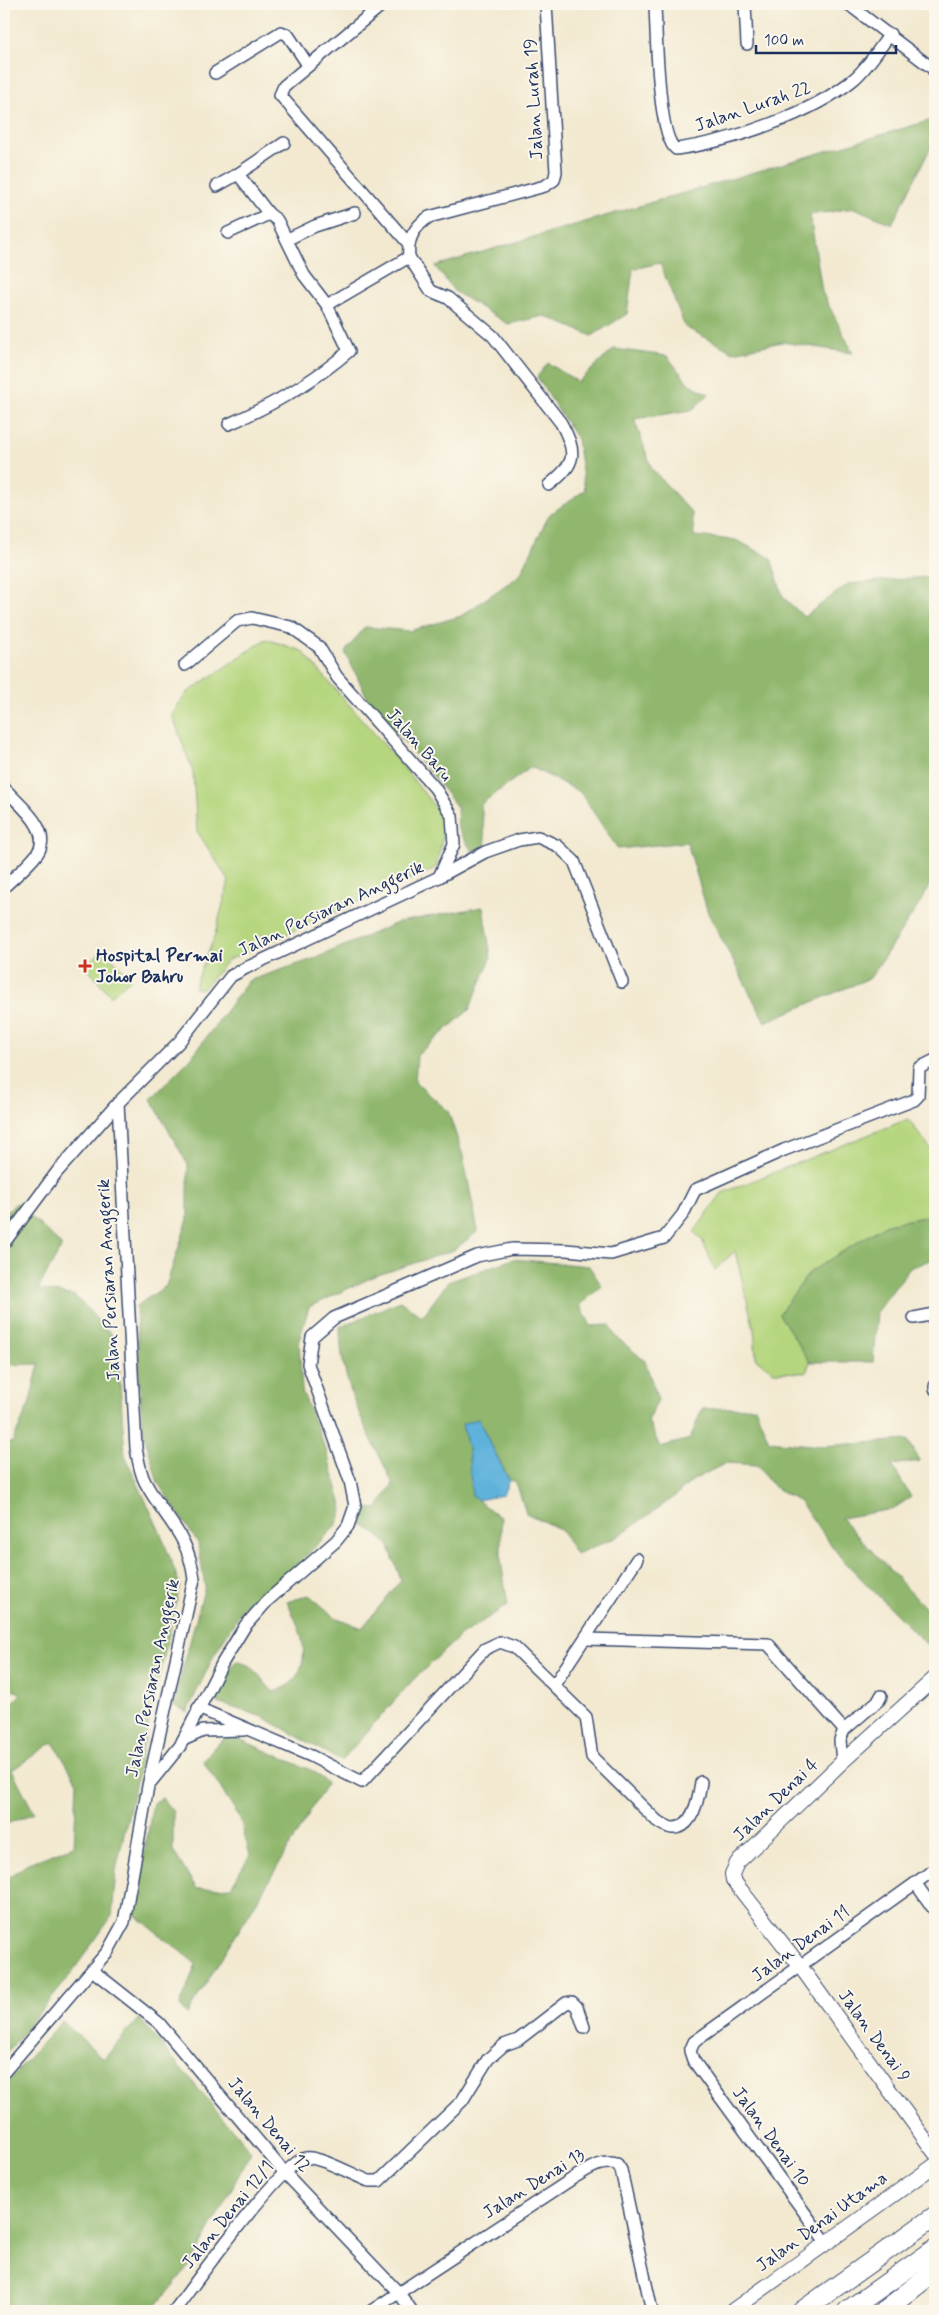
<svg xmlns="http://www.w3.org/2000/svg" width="939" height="2315" font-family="Mynerve,sans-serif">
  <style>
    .green { fill: #b5d67e; stroke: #68826e }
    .forest { fill: #90b76d; stroke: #567366 }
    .water { fill: #5fb2db; stroke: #3d709c }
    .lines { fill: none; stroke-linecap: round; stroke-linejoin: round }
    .minor-casing { stroke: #3b4b6f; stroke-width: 14 }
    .tertiary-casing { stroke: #3b4b6f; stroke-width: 16 }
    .trunk-casing { stroke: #3b4b6f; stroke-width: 21 }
    .minor { stroke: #fff; stroke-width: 11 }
    .tertiary { stroke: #fff; stroke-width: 14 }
    .trunk { stroke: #fff; stroke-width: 19 }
    .poi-dot { fill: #c8321e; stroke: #fbf7ec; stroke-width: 2 }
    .labels { text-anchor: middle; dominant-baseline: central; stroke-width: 4; stroke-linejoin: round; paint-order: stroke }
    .street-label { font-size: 18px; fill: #1b2f5e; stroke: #fbf7ec }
    .poi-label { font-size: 18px; font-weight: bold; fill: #1b2f5e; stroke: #fbf7ec; text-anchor: start }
  </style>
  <rect width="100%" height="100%" fill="#fbf7ec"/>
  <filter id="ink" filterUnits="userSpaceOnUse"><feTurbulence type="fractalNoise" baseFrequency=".02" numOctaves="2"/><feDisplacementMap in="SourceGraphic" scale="10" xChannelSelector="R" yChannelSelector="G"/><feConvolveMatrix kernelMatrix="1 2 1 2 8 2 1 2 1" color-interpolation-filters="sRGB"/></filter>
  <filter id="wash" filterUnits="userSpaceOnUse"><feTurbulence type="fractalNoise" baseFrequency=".0096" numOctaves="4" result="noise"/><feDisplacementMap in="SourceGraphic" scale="20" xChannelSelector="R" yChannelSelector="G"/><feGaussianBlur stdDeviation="1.12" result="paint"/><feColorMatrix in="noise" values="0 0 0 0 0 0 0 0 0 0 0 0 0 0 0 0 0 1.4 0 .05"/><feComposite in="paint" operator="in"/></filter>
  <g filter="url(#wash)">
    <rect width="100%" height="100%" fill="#f2e9d0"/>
    <g class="green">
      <path d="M266 639 302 651 400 763 446 821 436 868 228 960 203 989 194 988 214 938 229 881 197 831 193 772 172 714 187 693Z"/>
      <path d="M104 949 131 979 111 996 85 966Z"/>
      <path d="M908 1119 935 1154V1215L887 1224 810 1272 779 1314 810 1362 806 1373 774 1372 756 1358 754 1329 735 1251 715 1270 702 1240 694 1232 722 1193Z"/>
    </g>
    <g class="forest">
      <path d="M935 119V139L892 224 854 208 810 215 822 292 853 353 782 342 733 352 685 327 660 263 633 269 627 314 592 336 545 316 508 324 454 291 435 266Z"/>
      <path d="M614 349 667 356 689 384 709 394 692 410 634 419 652 469 692 513 694 536 736 540 771 558 783 597 804 617 848 584 935 576V875L920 903 870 978 765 1022 708 913 687 842 618 849 580 792 531 767 481 804 486 847 472 851 458 829 457 807 431 773 369 701 345 652 365 627 409 631 461 616 520 575 549 515 585 490 577 439 537 377 548 363 578 382Z"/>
      <path d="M483 907 491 958 469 1010 417 1055 415 1082 448 1111 463 1156 478 1231 454 1250 375 1276 309 1307 299 1341 302 1391 327 1453 343 1509 336 1526 294 1568 242 1609 213 1657 187 1712 173 1705 205 1586 198 1543 158 1483 142 1426 136 1306 166 1286 188 1219V1165L151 1099 191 1058 248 981 316 958 399 922Z"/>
      <path d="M17 1203 62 1246 38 1289 75 1296 117 1340 125 1456 161 1534 180 1585 116 1870 112 1916 65 1982 4 2056V1881L29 1863 74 1846 77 1782 53 1742 12 1770 34 1813 4 1825V1711L21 1694 4 1684V1441L12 1443 29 1405 39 1364 4 1365V1214Z"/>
      <path d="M935 1215V1258L910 1268 877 1311 873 1362H810L779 1314 810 1272 887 1224Z"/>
      <path d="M513 1259 589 1266 602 1286 580 1305 591 1326 610 1325 615 1336 645 1361 658 1400 648 1421 660 1447 690 1439 702 1409 755 1407 769 1441 821 1446 908 1440 920 1461 892 1465 911 1497 893 1509 841 1518 935 1618V1624L926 1644 841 1558 800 1502 774 1487 757 1465 726 1463 693 1480 673 1498 615 1538 576 1554 561 1530 526 1513 516 1482 509 1480 478 1419 462 1424 468 1447 472 1496 501 1518V1561L508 1605 461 1635 413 1680 341 1761 263 1717 218 1703 213 1692 236 1661 251 1666 273 1692C278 1690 286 1688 290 1684 315 1660 300 1627 287 1602L309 1595 335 1617 362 1628 401 1580 388 1544 361 1523 362 1508 377 1509 393 1484C368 1429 340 1389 340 1327L400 1301 422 1317 448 1282Z"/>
      <path d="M230 1735 315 1772 327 1783 251 1911 187 2014 180 2006 196 1964 134 1914 153 1803 162 1798 173 1812V1851L197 1889 231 1887 250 1855 239 1816 203 1761 215 1746Z"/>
      <path d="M139 2018 251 2152 193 2261 152 2311H4V2086L62 2021 104 2059Z"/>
    </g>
    <path class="water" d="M478 1419 509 1480 503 1495 478 1500 472 1496 468 1447 462 1424Z"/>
  </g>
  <g filter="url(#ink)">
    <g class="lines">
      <g class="minor-casing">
        <g id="minor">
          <path d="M383 4 284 86 280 95 408 243"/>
          <path d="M655 4C656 28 658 138 676 149 729 142 812 114 854 79 868 67 879 49 890 34"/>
          <path d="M745 4 747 44"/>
          <path d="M848 4 932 68 935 73"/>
          <path d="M215 73 281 32 288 35 308 65"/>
          <path d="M217 186 238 174"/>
          <path d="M269 214 238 174 284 143"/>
          <path d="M228 233 269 214 277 220 304 275 327 305 349 351C313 382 273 405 229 424"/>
          <path d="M288 239 315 226 355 213"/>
          <path d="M409 257 431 291 448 298 493 336 561 423C577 453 577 463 549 485"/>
          <path d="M327 305 409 257C407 239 414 227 429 217L545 186 554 180 556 172 546 4"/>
          <path d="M185 665 237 621 252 618 291 627 319 647 337 677 435 788 452 816 454 844 439 877"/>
          <path d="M4 788C19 805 54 830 37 854 28 866 14 877 4 887"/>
          <path d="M4 1243 57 1172 118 1103"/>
          <path d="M914 1318 935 1314"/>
          <path d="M935 1386V1389"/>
          <path d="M585 1639 768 1644 844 1730 840 1740 842 1762"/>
          <path d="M554 1685 637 1559"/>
          <path d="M198 1708 311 1756 362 1782 485 1649 500 1642 514 1647 586 1717 592 1757 657 1821C662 1823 667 1827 672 1828 693 1830 699 1796 701 1782"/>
          <path d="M844 1730 879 1700 881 1696"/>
          <path d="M183 1740 203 1731 244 1730"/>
          <path d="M150 1783 180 1746 223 1662 245 1626 268 1600 336 1541 348 1526 355 1506 350 1481 308 1364 312 1337 334 1318 477 1256 512 1249 566 1250 611 1254 664 1238 683 1214 695 1190 784 1150 914 1100 918 1096 919 1068 935 1060"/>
          <path d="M916 1884 935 1911"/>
          <path d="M92 1970 159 2023 284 2172 398 2292 412 2311"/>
          <path d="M4 2072 108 1951 124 1922 148 1786 194 1579C188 1532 165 1520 145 1482 140 1473 138 1459 136 1448L118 1103 179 1042 231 976 246 968 439 877 485 852 519 840 538 837 558 846 574 861 622 982"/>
          <path d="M826 2242 693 2060 690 2051 694 2042 935 1869"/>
          <path d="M174 2311C194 2285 281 2163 305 2158 318 2155 355 2176 369 2181H379L462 2101 488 2059 504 2045 518 2040 566 2003 572 2002 577 2007 584 2027"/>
          <path d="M371 2311 575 2177C589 2169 600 2160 617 2164L621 2170 652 2311"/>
        </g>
      </g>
      <g class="tertiary-casing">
        <g id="tertiary">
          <path d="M935 1678 842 1762 737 1863 732 1874 733 1880 800 1966 935 2153"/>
          <path d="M732 2311 935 2165"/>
        </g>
      </g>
      <g class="trunk-casing">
        <g id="trunk">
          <path d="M802 2311 935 2216"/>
          <path d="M847 2311 935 2249"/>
          <path d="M884 2311 935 2271"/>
        </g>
      </g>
      <use href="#minor" class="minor"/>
      <use href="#tertiary" class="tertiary"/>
      <use href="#trunk" class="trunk"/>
    </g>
  </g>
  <path class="poi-dot" d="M82.5 958.5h5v5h5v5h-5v5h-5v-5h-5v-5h5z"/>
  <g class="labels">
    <g class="street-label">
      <text transform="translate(534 99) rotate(-93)">Jalan Lurah 19</text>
      <text transform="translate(753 107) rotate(-19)">Jalan Lurah 22</text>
      <text transform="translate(419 745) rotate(49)">Jalan Baru</text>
      <text transform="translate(331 909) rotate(-25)">Jalan Persiaran Anggerik</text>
      <text transform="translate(109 1280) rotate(-93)">Jalan Persiaran Anggerik</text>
      <text transform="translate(153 1678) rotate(-78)">Jalan Persiaran Anggerik</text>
      <text transform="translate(776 1800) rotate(-44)">Jalan Denai 4</text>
      <text transform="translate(801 1944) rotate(-36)">Jalan Denai 11</text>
      <text transform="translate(874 2036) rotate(54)">Jalan Denai 9</text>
      <text transform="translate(269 2125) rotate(50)">Jalan Denai 12</text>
      <text transform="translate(771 2137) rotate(54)">Jalan Denai 10</text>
      <text transform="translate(534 2184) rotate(-32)">Jalan Denai 13</text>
      <text transform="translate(228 2215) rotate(-51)">Jalan Denai 12/1</text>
      <text transform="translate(822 2222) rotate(-36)">Jalan Denai Utama</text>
    </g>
    <g class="poi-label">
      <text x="96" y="956">Hospital Permai<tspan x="96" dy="21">Johor Bahru</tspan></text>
    </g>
  </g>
  <rect width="939" height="2315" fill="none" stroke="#fbf7ec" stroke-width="20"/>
  <path d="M756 45v8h140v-8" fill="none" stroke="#1b2f5e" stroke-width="2.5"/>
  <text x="764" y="45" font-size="15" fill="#1b2f5e" stroke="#fbf7ec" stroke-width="4" paint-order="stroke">100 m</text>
</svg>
